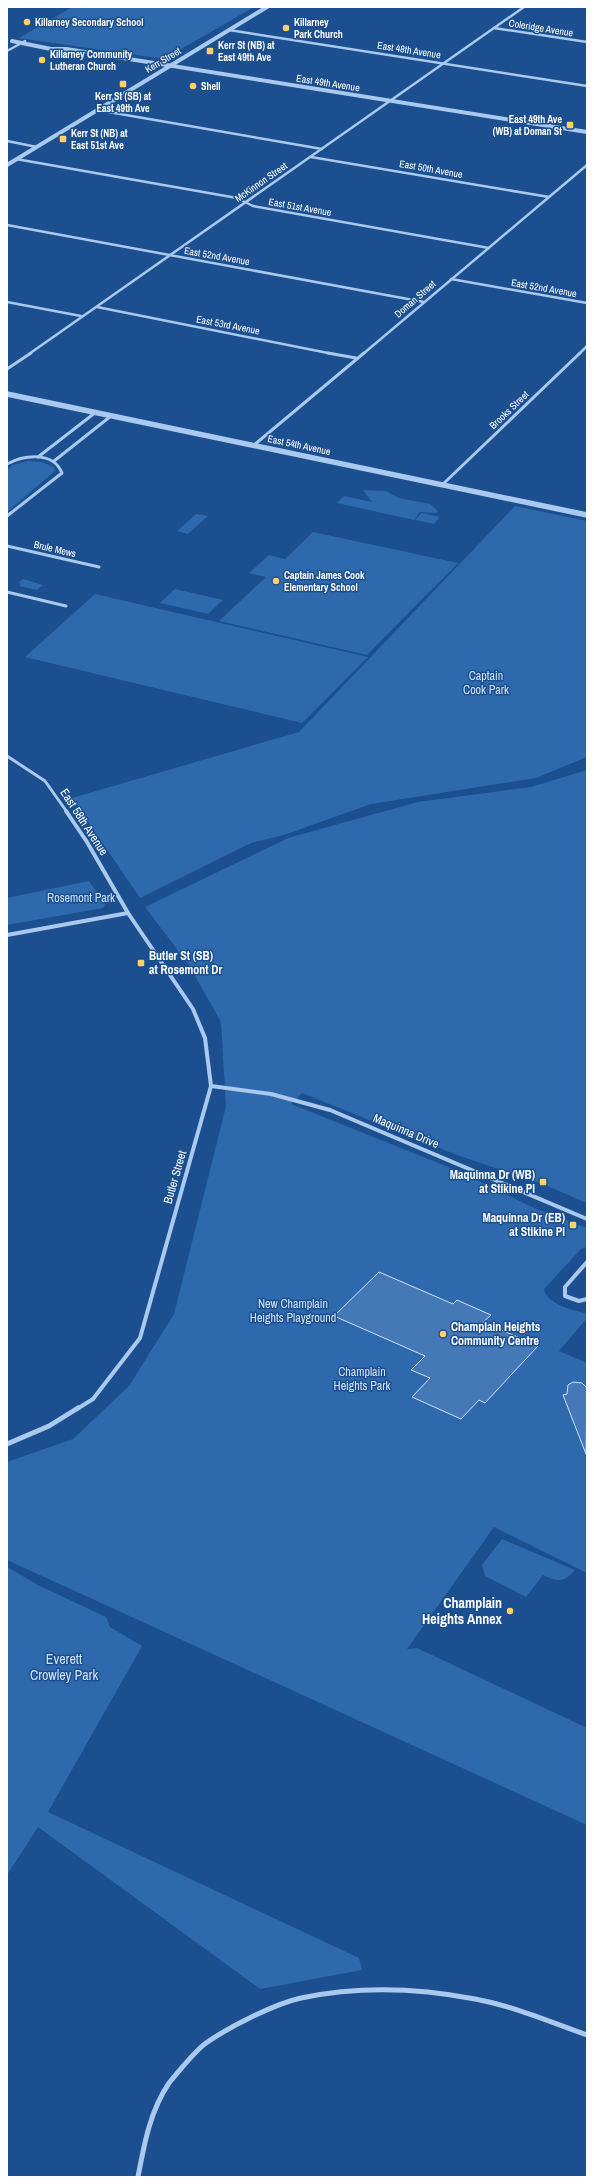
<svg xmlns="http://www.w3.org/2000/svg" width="594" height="2184" font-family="'Archivo Narrow',sans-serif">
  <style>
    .green { fill: #2e69ad }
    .building { fill: #4478b7; stroke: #cfe3fa }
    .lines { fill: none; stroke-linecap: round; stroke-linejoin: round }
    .minor-far3 { stroke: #a9c9ee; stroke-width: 2.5 }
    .minor-far2 { stroke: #a9c9ee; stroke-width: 3 }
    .minor-far1 { stroke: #a9c9ee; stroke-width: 4 }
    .minor { stroke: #a9c9ee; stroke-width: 5 }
    .tertiary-far1 { stroke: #a9c9ee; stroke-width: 4 }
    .tertiary { stroke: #a9c9ee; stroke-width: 5.5 }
    .poi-dot { fill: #ffd166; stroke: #1b4f8f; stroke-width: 1.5 }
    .labels { text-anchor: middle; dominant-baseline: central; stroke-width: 3; stroke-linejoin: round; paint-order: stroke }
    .far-poi-label { font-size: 10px; font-weight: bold; fill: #fff; stroke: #1b4f8f; text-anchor: start }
    .far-street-label { font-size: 10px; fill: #fff; stroke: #1b4f8f }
    .park-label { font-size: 12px; fill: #cfe3fa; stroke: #1b4f8f }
    .street-label { font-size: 12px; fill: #fff; stroke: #1b4f8f }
    .poi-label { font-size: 12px; font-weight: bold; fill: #fff; stroke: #1b4f8f; text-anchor: start }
    .near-poi-label { font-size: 14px; font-weight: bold; fill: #fff; stroke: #1b4f8f; text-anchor: end }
    .near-park-label { font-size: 14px; fill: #cfe3fa; stroke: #1b4f8f }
  </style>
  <rect width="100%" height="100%" fill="#1b4f8f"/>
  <g class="green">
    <path d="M72 7H254L164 59 19 38Z"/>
    <path d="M28 461 42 462 54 467 55 471 7 512V470L13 465Z"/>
    <path d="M363 490 386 491 399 498 430 504 438 511 436 513 420 512 414 520 337 503 344 496 372 502Z"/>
    <path d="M515 506 587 521V757L536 778 371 804 284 835 251 843 140 898 72 798 299 732Z"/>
    <path d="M422 513 440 517 434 524 415 520Z"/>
    <path d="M196 514 208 516 188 534 177 531Z"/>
    <path d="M313 532 458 563 367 655 219 621 266 577 249 573 269 555 285 559Z"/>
    <path d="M23 579 43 585 37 590 19 586 21 584 18 583Z"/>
    <path d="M175 589 223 600 208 614 160 603Z"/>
    <path d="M95 594 368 657 302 723 25 657Z"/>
    <path d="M587 770V1203L545 1185 457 1155 302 1093 291 1104 463 1173 534 1208 587 1228V1247L581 1249 544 1289C545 1303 575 1312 587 1313V1318L559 1351 587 1363V1573L494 1527 407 1649 417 1648 587 1728V1825L7 1560V1462L73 1439 129 1386 174 1314 226 1106 221 1022 189 965 145 907 288 838 418 802 531 787Z"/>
    <path d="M89 881 105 905 103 908 7 925V898Z"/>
    <path d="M502 1539 575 1570C564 1583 557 1582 543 1575L526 1597 485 1576 482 1565Z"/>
    <path d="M7 1567 40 1586 106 1617 110 1627 142 1646 48 1812 359 1958 362 1970 260 1989 38 1827 7 1875Z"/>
  </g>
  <g class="building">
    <path d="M379 1272 453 1304 457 1300 491 1315 483 1322 538 1346 485 1403 479 1400 461 1419 412 1397 430 1378 411 1370 425 1356 334 1316Z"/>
    <path d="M573 1382 582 1383 587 1388 586 1454 563 1395 567 1394 568 1385Z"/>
  </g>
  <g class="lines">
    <g class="minor-far3">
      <path d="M494 28 587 42"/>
      <path d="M229 30 587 86"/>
      <path d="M7 51 25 41"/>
      <path d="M97 110 322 149"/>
      <path d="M7 141 37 147"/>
      <path d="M311 157 549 197"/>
      <path d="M16 159 237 198 253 206 489 248"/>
      <path d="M7 225 424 302"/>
      <path d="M451 279 587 303"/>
      <path d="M7 302 81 316"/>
      <path d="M97 307 333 354"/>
      <path d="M29 354 524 7"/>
      <path d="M363 354 587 165"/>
      <path d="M579 354 587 346"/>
    </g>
    <g class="minor-far2">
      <path d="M328 353 356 358"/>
      <path d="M7 369 31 353"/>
      <path d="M254 445 364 353"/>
      <path d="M38 457 96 412"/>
      <path d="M54 461 111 416"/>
      <path d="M7 464C24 455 53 451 62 473L7 516"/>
      <path d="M442 485 580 353"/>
      <path d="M7 546 99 567"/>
      <path d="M7 592 66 606"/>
      <path d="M7 756 45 781 67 812"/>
    </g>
    <g class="minor-far1">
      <path d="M66 811 87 842 128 913 193 1009 205 1038 211 1086 140 1338 93 1399 77 1409"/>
      <path d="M7 935 128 913"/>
      <path d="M211 1086 271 1094 330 1110 587 1219"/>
      <path d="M587 1262 565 1287V1296L579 1301 587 1299"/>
    </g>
    <g class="minor">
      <path d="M7 1444 49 1426 78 1408"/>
      <path d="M138 2177C144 2145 150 2111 169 2083 178 2072 195 2051 206 2043 229 2027 274 2004 301 1998 358 1986 418 1988 475 1999 513 2006 550 2022 587 2035"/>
    </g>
    <g class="tertiary-far1">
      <path d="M12 41 51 49H66L587 132"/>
      <path d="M7 165 267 7"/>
    </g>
    <path class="tertiary" d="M7 394 587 515"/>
  </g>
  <g class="poi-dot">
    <circle cx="27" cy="22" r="4"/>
    <circle cx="286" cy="28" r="4"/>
    <rect x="206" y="47" width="8" height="8" rx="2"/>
    <circle cx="42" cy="60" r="4"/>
    <rect x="119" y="80" width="8" height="8" rx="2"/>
    <circle cx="193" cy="86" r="4"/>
    <rect x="566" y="121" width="8" height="8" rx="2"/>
    <rect x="59" y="135" width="8" height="8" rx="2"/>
    <circle cx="276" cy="581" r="4"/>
    <rect x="137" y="959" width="8" height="8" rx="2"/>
    <rect x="539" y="1178" width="8" height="8" rx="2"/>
    <rect x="569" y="1221" width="8" height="8" rx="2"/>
    <circle cx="443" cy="1334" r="4"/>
    <circle cx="510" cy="1611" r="4"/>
  </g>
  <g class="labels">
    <g class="far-poi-label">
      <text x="35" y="22">Killarney Secondary School</text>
      <text x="294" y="22">Killarney<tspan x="294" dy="12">Park Church</tspan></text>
      <text x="218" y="45">Kerr St (NB) at<tspan x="218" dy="12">East 49th Ave</tspan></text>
      <text x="50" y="54">Killarney Community<tspan x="50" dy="12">Lutheran Church</tspan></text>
      <text x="201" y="86">Shell</text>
      <text x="123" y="96" text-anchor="middle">Kerr St (SB) at<tspan x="123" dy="12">East 49th Ave</tspan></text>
      <text x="562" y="119" text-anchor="end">East 49th Ave<tspan x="562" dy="12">(WB) at Doman St</tspan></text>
      <text x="71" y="133">Kerr St (NB) at<tspan x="71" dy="12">East 51st Ave</tspan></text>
      <text x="284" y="575">Captain James Cook<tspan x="284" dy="12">Elementary School</tspan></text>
    </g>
    <g class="far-street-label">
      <text transform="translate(541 28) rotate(9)">Coleridge Avenue</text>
      <text transform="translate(409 50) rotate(9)">East 48th Avenue</text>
      <text transform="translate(163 60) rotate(-31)">Kerr Street</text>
      <text transform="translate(328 83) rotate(9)">East 49th Avenue</text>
      <text transform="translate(431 169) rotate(10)">East 50th Avenue</text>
      <text transform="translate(261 182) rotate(-35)">McKinnon Street</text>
      <text transform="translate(300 207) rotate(10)">East 51st Avenue</text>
      <text transform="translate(217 256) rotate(10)">East 52nd Avenue</text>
      <text transform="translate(544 288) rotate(10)">East 52nd Avenue</text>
      <text transform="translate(415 299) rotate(-41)">Doman Street</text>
      <text transform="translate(228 325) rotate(11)">East 53rd Avenue</text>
      <text transform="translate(509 410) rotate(-44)">Brooks Street</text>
      <text transform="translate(299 445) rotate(12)">East 54th Avenue</text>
      <text transform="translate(55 549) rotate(13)">Brule Mews</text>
    </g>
    <g class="park-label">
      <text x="486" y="676">Captain<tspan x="486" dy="14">Cook Park</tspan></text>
      <text x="81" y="898">Rosemont Park</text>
      <text x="293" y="1304">New Champlain<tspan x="293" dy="14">Heights Playground</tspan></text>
      <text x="362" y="1372">Champlain<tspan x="362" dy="14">Heights Park</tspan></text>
    </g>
    <g class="street-label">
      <text transform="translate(84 822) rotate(57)">East 58th Avenue</text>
      <text transform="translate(406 1131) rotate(23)">Maquinna Drive</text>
      <text transform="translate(175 1177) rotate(-74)">Butler Street</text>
    </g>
    <g class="poi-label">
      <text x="149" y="956">Butler St (SB)<tspan x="149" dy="14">at Rosemont Dr</tspan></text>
      <text x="535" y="1175" text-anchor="end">Maquinna Dr (WB)<tspan x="535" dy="14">at Stikine Pl</tspan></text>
      <text x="565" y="1218" text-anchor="end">Maquinna Dr (EB)<tspan x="565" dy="14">at Stikine Pl</tspan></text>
      <text x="451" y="1327">Champlain Heights<tspan x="451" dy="14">Community Centre</tspan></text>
    </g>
    <g class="near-poi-label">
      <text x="502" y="1603">Champlain<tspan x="502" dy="16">Heights Annex</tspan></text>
    </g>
    <g class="near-park-label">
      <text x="64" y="1659">Everett<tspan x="64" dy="16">Crowley Park</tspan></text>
    </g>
  </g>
  <rect width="594" height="2184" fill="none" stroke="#ffffff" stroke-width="16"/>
</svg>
